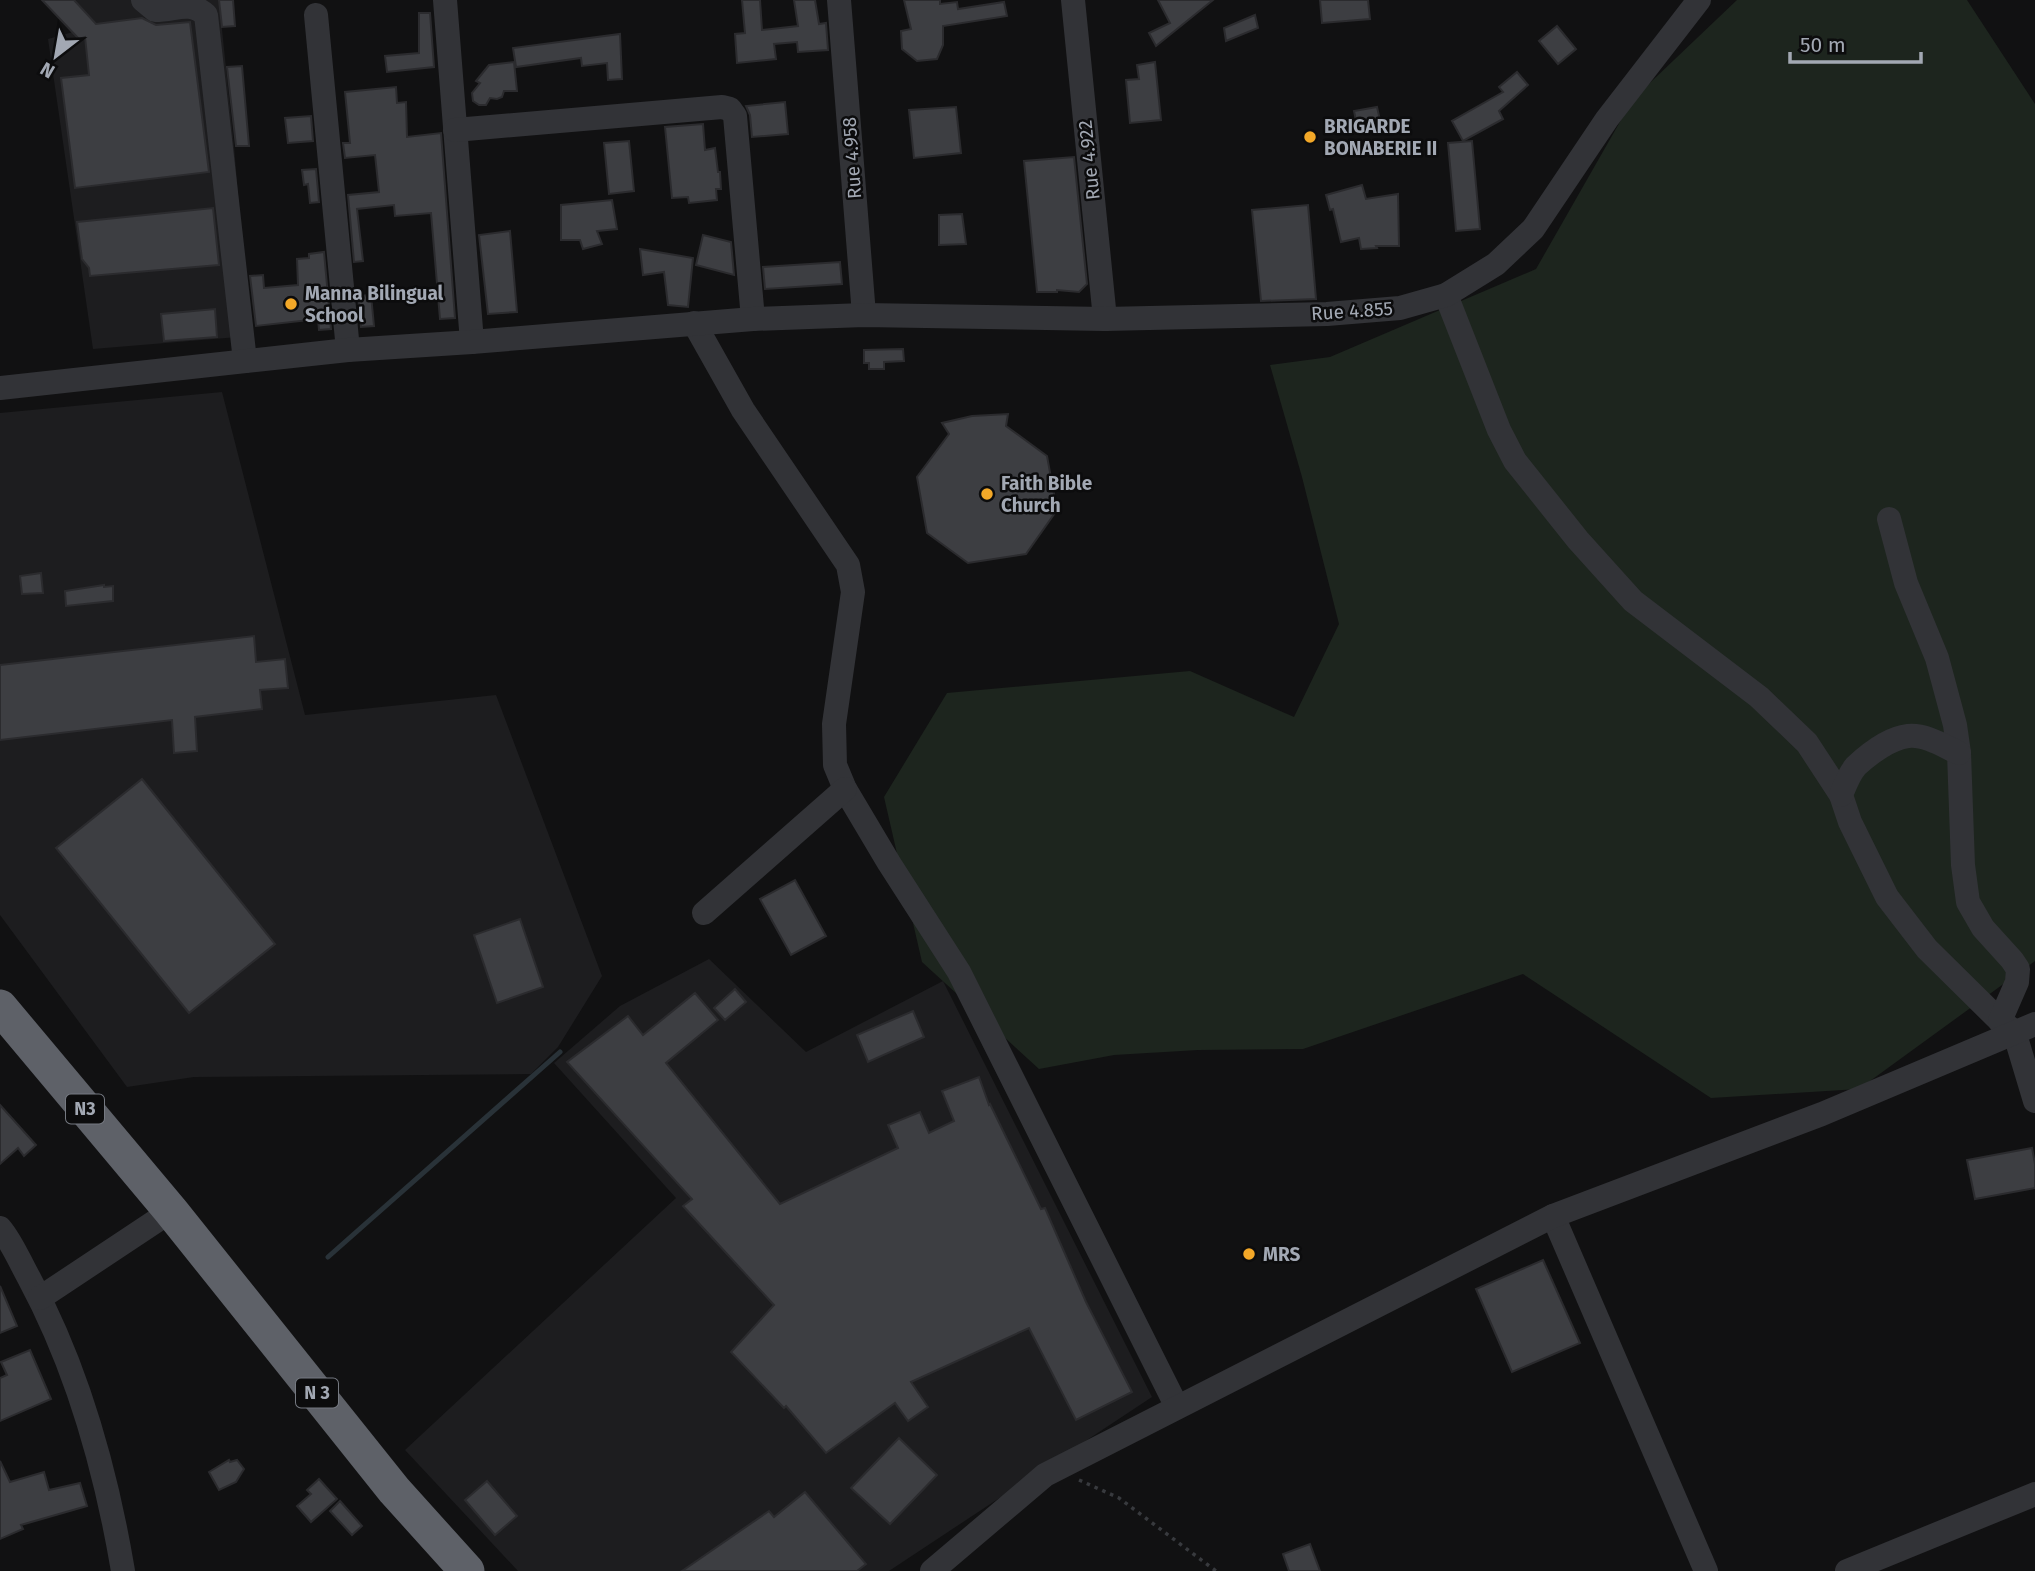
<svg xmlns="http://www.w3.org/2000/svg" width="2035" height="1571" font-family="'Fira Sans',sans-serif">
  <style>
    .built { fill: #1d1d1f }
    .green { fill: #1d251e }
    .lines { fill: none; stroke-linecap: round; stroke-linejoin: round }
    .stream { stroke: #293238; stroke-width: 5 }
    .building { fill: #3d3e42; stroke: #2b2b2e; stroke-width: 2 }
    .path { stroke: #383a3e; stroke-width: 3.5; stroke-dasharray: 3.5 5; stroke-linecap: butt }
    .minor { stroke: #323337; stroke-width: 24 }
    .highway { stroke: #5e6168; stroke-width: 35 }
    .poi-dot { fill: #f3a828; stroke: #0c0c0d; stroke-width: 2.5 }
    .labels { text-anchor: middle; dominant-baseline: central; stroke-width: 5; stroke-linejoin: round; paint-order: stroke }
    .shield { fill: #0c0c0d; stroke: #757981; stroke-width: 2 }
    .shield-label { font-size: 18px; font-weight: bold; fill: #a2a8b3 }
    .poi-label { font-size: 19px; font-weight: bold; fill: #a2a8b3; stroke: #0c0c0d; text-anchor: start }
    .street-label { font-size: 19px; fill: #a2a8b3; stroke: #0c0c0d }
  </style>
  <rect width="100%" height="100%" fill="#111112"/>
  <g class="built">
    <path d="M42 0H219L234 146 250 336 93 349 48 39 73 32Z"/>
    <path d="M222 392 305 715 496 695 602 976 558 1047 531 1074 194 1077 127 1087 0 915V413Z"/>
    <path d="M709 959 806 1052 943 981 1152 1397 889 1571H518L405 1450 676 1198 554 1063 620 1006Z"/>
  </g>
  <path class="green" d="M1737 0H1967L2035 104V961L1859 1089 1711 1098 1523 974 1303 1049 1198 1050 1114 1055 1039 1069 922 962 884 797 947 693 1190 671 1294 717 1339 624 1302 477 1270 365 1330 357 1536 269 1633 99Z"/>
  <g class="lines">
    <path class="stream" d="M328 1257 560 1052"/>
  </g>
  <g class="building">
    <path d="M42 0H74L96 24 142 18 156 25 190 22 209 172 75 188 61 78 89 75 85 37 79 39Z"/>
    <path d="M219 0H233L235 26 222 27Z"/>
    <path d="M742 0H760L762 30 798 26 794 0H815L819 24 826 23 828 50 798 52 797 42 774 44 776 59 737 63 735 34 745 33Z"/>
    <path d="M904 0H940V4L957 2 958 9 1004 2 1007 16 943 26V45L937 59 917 61 902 49 901 31 911 29Z"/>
    <path d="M1158 0H1213L1156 46 1149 33 1170 23Z"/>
    <path d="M1320 0H1368L1370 19 1322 23Z"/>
    <path d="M419 13H430L434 67 387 72 385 56 419 53Z"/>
    <path d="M1255 15 1258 28 1226 41 1224 28Z"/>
    <path d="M1557 26 1576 49 1558 64 1539 41Z"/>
    <path d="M620 34 622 79 608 80 607 63 582 66 581 58 516 67 513 48Z"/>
    <path d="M514 62 517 91H504L502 97 497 99 490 98 486 105H479L473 101 472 93 480 83 476 81 489 65Z"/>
    <path d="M1155 62 1161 120 1130 123 1126 80 1139 79 1137 65Z"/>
    <path d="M242 66 249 146H236L227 67Z"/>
    <path d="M1517 72 1528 85 1499 111 1503 119 1463 141 1452 121 1503 92 1499 87Z"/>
    <path d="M396 87 397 103 406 102 407 137 441 133 455 318 440 319 431 213 395 216 394 205 357 209 363 261 354 262 348 195 379 192 375 155 345 158 343 143H350L345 92Z"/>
    <path d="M785 102 788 134 752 137 750 115 746 106Z"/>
    <path d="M956 107 961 153 914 158 909 110Z"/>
    <path d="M1377 107 1380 120 1357 125 1354 111Z"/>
    <path d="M311 116 313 141 288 143 285 118Z"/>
    <path d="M703 124 705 150 715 148 718 172H720L721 189H716L717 200 689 203 688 197 672 198 665 127Z"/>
    <path d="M629 141 634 191 609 194 604 143Z"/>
    <path d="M1472 141 1480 229 1456 231 1448 143Z"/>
    <path d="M1074 157 1087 284 1079 292 1057 290V292H1037L1024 161Z"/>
    <path d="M316 169 319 202 310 203 308 184 304 185 302 170Z"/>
    <path d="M1362 185 1366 199 1398 194 1399 246H1376L1377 248 1361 249 1359 238 1341 242 1333 209 1330 210 1326 195Z"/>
    <path d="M612 200 617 229 597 231 602 244 583 249 580 240H561V205Z"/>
    <path d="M1308 205 1316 299 1261 301 1252 210Z"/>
    <path d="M213 208 219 265 90 276 89 268 82 259 77 222Z"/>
    <path d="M962 214 966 244 939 245V215Z"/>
    <path d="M510 231 517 312 488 314 479 235Z"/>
    <path d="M703 235 731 242 734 275 696 265Z"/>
    <path d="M640 249 693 258 688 307 668 305 664 272 643 275Z"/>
    <path d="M324 252 331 329 319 330 318 319 256 326 250 276 263 275 264 288 298 285 297 259 309 258V254Z"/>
    <path d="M840 262 842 284 765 289 763 267Z"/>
    <path d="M371 295 374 326 361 327 358 296Z"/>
    <path d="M215 309 217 337 164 341 161 314Z"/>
    <path d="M903 349 904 361 884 362V369H869V363H864V350Z"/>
    <path d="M1008 414 1006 426 1047 456 1057 510 1026 554 968 563 927 533 917 477 949 434 942 423 972 416Z"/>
    <path d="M41 573 43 593 22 594 20 576Z"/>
    <path d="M104 585V587L113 586V601L66 606 65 591Z"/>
    <path d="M254 636 256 662 285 659 288 688 260 690 262 709 195 717 197 751 174 753 172 720 0 740V665Z"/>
    <path d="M142 779 275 944 189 1013 56 848Z"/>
    <path d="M795 880 826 936 791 955 760 899Z"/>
    <path d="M520 919 543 987 497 1003 474 935Z"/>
    <path d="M735 989 746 1002 725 1020 714 1008Z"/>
    <path d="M695 993 718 1020 666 1063 780 1204 898 1148 888 1125 920 1112 929 1133 954 1121 942 1091 979 1077 989 1105 990 1104 1041 1209 1045 1208 1086 1302 1132 1392 1076 1420 1029 1328 911 1382 928 1407 908 1421 895 1403 826 1453 786 1406 784 1408 731 1352 774 1305 683 1206 692 1199 567 1062 628 1016 643 1035Z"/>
    <path d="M913 1011 924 1037 868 1062 857 1035Z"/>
    <path d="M0 1105 36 1145 24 1156 18 1148 0 1164Z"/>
    <path d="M2032 1148 2035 1164V1188L1975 1199 1967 1160Z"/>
    <path d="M1543 1260 1580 1343 1512 1372 1476 1289Z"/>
    <path d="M0 1286 17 1326 0 1333Z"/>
    <path d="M30 1350 51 1399 0 1421V1378L7 1375 1 1362Z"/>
    <path d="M899 1438 937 1475 890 1524 851 1488Z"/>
    <path d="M229 1460 230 1462 237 1460 244 1469 236 1482 219 1490 209 1472Z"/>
    <path d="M0 1461 10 1482 44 1472 49 1490 80 1483 87 1506 21 1525 23 1529 0 1539Z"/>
    <path d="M319 1479 337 1499 311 1522 297 1506 311 1494 307 1490Z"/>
    <path d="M487 1481 517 1516 495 1535 465 1500Z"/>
    <path d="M805 1492 866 1564 857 1571H682L769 1511 774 1517Z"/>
    <path d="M340 1501 362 1526 352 1535 330 1511Z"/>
    <path d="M1310 1544 1320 1571H1289L1283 1554Z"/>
  </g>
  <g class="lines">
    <path class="path" d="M1079 1480 1119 1498 1216 1571"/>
    <g class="minor">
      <path d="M143 0 155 10C177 10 189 0 206 15L245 361"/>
      <path d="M445 0 472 342"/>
      <path d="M839 0 864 315"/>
      <path d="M1073 0 1105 319"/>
      <path d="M316 15 348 350"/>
      <path d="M455 130 722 107 730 109 735 116 753 319"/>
      <path d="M1446 295 1499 430 1515 461 1578 540 1633 601 1759 697 1807 743 1841 795 1850 822 1887 897 1927 949 2000 1021 2014 1031 2035 1101"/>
      <path d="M694 323 743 410 848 565 853 592 834 724 835 765 845 789 889 863 959 972 1177 1407"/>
      <path d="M0 388 348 350 472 342 753 319 864 315 1105 319 1327 314 1400 308 1446 295 1496 264 1533 229 1607 119 1699 0"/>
      <path d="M1889 519 1906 583 1937 658 1955 725 1959 753 1963 865 1968 902 1983 928 2012 960 2018 969 2017 982 2000 1021"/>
      <path d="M1841 795C1845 785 1849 774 1856 766 1869 754 1890 738 1908 736 1925 734 1944 746 1959 753"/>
      <path d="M704 913 845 789"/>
      <path d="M1553 1216 1706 1571"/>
      <path d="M0 1228C12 1242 20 1262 29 1278 78 1369 106 1470 123 1571"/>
      <path d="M40 1298 171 1211"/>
      <path d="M932 1571 1045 1475 1553 1216 1822 1114 2035 1024"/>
      <path d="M1847 1571 2035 1494"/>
    </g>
    <path class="highway" d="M0 1007 171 1211 394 1490 467 1571"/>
  </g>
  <g class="poi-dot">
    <circle cx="1310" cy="137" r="7"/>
    <circle cx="291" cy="304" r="7"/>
    <circle cx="987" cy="494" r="7"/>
    <circle cx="1249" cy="1254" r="7"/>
  </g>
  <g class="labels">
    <g class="shield">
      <rect x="66" y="1094.5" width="38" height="29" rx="5"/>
      <rect x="296" y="1378.5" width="42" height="29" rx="5"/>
    </g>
    <g class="shield-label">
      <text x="85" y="1109">N3</text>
      <text x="317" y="1393">N 3</text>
    </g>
    <g class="poi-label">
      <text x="1324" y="126">BRIGARDE<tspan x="1324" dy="22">BONABERIE II</tspan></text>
      <text x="305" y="293">Manna Bilingual<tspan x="305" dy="22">School</tspan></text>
      <text x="1001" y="483">Faith Bible<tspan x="1001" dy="22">Church</tspan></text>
      <text x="1263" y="1254">MRS</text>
    </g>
    <g class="street-label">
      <text transform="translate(852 158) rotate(-94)">Rue 4.958</text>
      <text transform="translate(1089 160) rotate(-96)">Rue 4.922</text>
      <text transform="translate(1352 311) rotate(-4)">Rue 4.855</text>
    </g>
  </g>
  <g transform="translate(56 56) rotate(211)" stroke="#0c0c0d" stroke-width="5" paint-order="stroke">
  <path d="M0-5L12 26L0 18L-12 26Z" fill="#a2a8b3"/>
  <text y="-10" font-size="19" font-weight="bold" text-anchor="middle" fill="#a2a8b3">N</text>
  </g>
  <path d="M1790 52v10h131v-10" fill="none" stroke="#a2a8b3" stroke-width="3.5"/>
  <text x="1800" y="52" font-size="21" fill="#a2a8b3" stroke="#0c0c0d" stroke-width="5" paint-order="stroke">50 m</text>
</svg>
